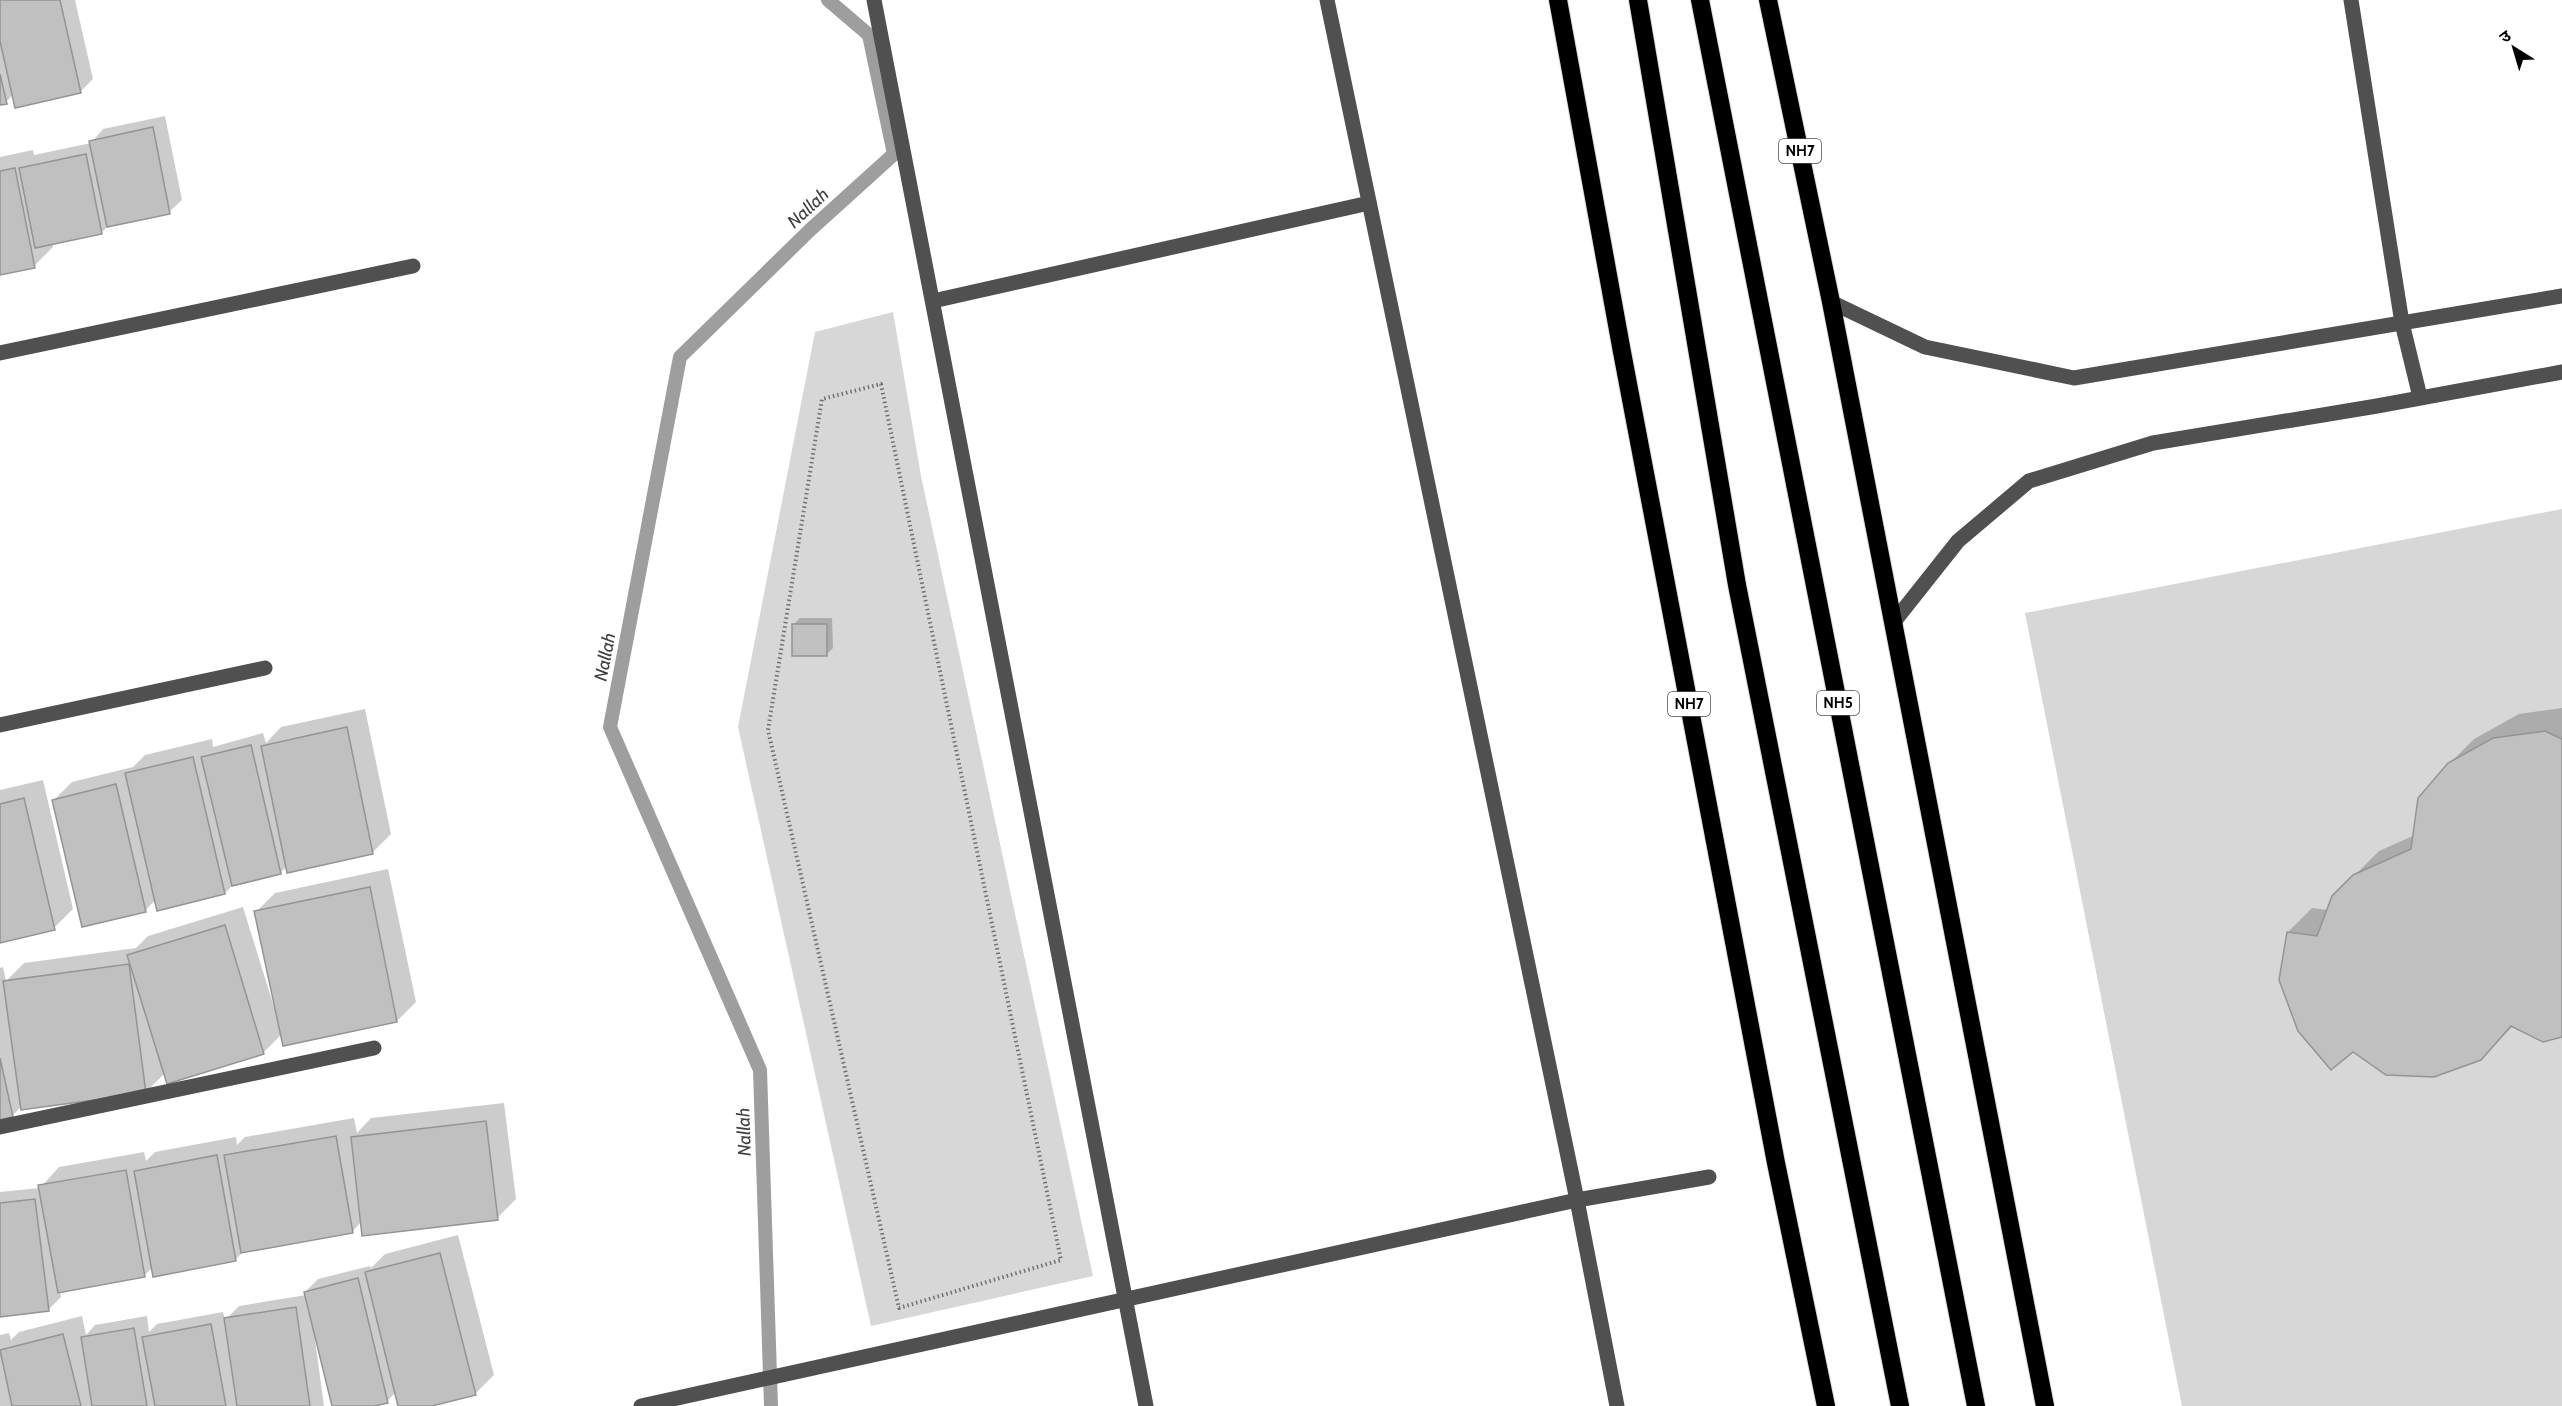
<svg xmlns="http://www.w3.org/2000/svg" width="2562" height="1406" font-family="Cabin,'Noto Sans Devanagari',sans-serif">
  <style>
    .green { fill: #d7d7d7 }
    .shadow { fill: #0003 }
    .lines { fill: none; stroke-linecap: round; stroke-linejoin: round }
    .stream { stroke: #9e9e9e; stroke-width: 14 }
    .building { fill: #c0c0c0; stroke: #949494; stroke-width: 1.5 }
    .highway-casing { stroke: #dbdbdb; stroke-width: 20 }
    .path { stroke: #727272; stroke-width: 4; stroke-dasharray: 1.5 3; stroke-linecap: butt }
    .minor { stroke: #505050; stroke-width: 15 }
    .highway { stroke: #000; stroke-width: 18 }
    .labels { text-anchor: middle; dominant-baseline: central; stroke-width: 4.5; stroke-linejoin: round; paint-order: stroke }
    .shield { fill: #fff; stroke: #4c4c4c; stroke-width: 1.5 }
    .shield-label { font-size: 15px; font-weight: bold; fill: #000 }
    .water-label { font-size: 18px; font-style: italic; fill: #3f3f3f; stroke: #fff }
  </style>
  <rect width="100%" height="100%" fill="#fff"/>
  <g class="green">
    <path d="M893 312 921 476 1093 1276 871 1326 738 727 815 332Z"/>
    <path d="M2562 509V1406H2182L2025 613Z"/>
  </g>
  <g class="shadow">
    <path d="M0 0H75L93 79 81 91 14 94 6 102 0 104Z"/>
    <path d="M165 116 182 200 169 212 109 225 101 233 52 243 53 247 34 266 0 274V157L33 150 34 155 91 143 103 129Z"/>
    <path d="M800 618H832L833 648 827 654 794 624Z"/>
    <path d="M2562 708V1036L2513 1026 2480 1059 2288 932 2312 908 2328 910 2333 897 2379 851 2415 835 2449 764 2474 739 2519 714Z"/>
    <path d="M365 709 391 834 372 853 287 866 280 873 234 884 225 893 156 899 145 911 53 801 72 782 133 767 145 755 212 739 213 747 263 733 266 743 281 727Z"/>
    <path d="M43 780 73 909 54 928 0 941V790Z"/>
    <path d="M388 869 416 1002 397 1021 282 1034 263 1053 165 1073 146 1092 22 1106 12 1116 0 1118V968L3 967 6 981 24 963 136 948 148 936 243 907 274 1007 276 1006 256 912 275 893Z"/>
    <path d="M504 1103 516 1199 497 1218 362 1221 352 1232 245 1250 235 1260 153 1267 144 1276 60 1291 61 1297 48 1310 0 1316V1192L40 1188 59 1167 144 1152 146 1161 155 1152 236 1137 237 1145 245 1137 354 1118 357 1133 371 1118Z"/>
    <path d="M458 1235 494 1375 475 1394 426 1406H400L396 1392 387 1401 368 1406H333L317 1340H315L324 1406H0V1335L9 1333 11 1340 19 1332 82 1316 86 1335 95 1325 147 1316 149 1332 157 1324 223 1312 225 1320 239 1306 306 1295 305 1292 318 1279 370 1266 371 1268 385 1254Z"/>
  </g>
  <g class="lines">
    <path class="stream" d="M771 1406 760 1070 610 727 680 357 810 230 894 154 869 35 828 0"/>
  </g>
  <g class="building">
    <path d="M0 0H60L81 93 15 108 0 41Z"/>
    <path d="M0 74 7 104 0 105Z"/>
    <path d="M153 127 170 214 107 227 89 141Z"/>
    <path d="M86 154 102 234 35 248 19 168Z"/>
    <path d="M15 168 35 268 0 275V171Z"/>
    <rect x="792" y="624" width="35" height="32"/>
    <path d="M347 727 373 854 287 873 261 746Z"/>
    <path d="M2545 731 2562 739V1037L2543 1042 2511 1026 2481 1060 2434 1077 2386 1075 2353 1052 2331 1070 2298 1031 2279 980 2287 932 2317 936 2332 896 2353 875 2411 849 2418 798 2448 763 2493 738Z"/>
    <path d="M251 745 281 874 232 886 201 757Z"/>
    <path d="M193 757 225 894 157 911 125 773Z"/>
    <path d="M116 784 146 912 82 927 52 800Z"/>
    <path d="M24 798 55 930 0 943V804Z"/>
    <path d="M370 887 397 1022 283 1046 254 911Z"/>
    <path d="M225 925 264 1054 167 1084 127 955Z"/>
    <path d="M129 964 146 1093 21 1110 3 981Z"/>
    <path d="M0 1058 13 1117 0 1120Z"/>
    <path d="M486 1121 498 1220 362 1236 351 1137Z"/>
    <path d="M336 1136 353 1233 241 1253 224 1155Z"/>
    <path d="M217 1155 236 1261 153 1277 134 1171Z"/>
    <path d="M126 1170 145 1277 58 1293 38 1185Z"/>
    <path d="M35 1199 49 1311 0 1317V1203Z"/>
    <path d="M440 1253 476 1395 432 1406H398L365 1272Z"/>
    <path d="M358 1278 388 1403 375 1406H332L304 1292Z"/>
    <path d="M296 1307 310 1406H237L224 1318Z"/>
    <path d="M211 1324 226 1406H155L142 1337Z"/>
    <path d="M134 1328 147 1406H92L81 1337Z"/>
    <path d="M63 1334 81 1406H12L0 1350Z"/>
  </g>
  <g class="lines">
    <g class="highway-casing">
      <g id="highway">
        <path d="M1558 0 1622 352 1776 1163 1826 1406"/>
        <path d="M1638 0 1737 585 1900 1406"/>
        <path d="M1700 0 1976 1406"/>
        <path d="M1768 0 1831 302 2045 1406"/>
      </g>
    </g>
    <path class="path" d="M881 384 1061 1260 899 1308 768 730 822 399Z"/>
    <g class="minor">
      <path d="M874 0 1146 1406"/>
      <path d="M1327 0 1577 1200 1617 1406"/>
      <path d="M2351 0 2402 323 2420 397"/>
      <path d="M933 301 1369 203"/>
      <path d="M1831 302 1925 347 2074 378 2562 296"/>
      <path d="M0 353 413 266"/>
      <path d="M1893 623 1958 541 2029 481 2153 443 2377 406 2562 372"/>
      <path d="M0 725 265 668"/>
      <path d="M0 1127 374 1048"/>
      <path d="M641 1406 1577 1200 1709 1177"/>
    </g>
    <use href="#highway" class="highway"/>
  </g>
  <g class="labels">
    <g class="shield">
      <rect x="1779" y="139" width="42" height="24" rx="4.5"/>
      <rect x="1817" y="691" width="42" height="24" rx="4.5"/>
      <rect x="1668" y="692" width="42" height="24" rx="4.5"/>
    </g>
    <g class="shield-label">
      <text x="1800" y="151">NH7</text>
      <text x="1838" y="703">NH5</text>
      <text x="1689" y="704">NH7</text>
    </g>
    <g class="water-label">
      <text transform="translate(808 208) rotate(-43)">Nallah</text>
      <text transform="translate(605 657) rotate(-79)">Nallah</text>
      <text transform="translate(744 1132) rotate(-92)">Nallah</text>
    </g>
  </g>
  <g transform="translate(2514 48) rotate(323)" stroke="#ffffff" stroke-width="4.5" paint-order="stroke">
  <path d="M0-4.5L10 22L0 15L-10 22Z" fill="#000000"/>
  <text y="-9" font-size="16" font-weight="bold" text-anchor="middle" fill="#000000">उ</text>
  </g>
</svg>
